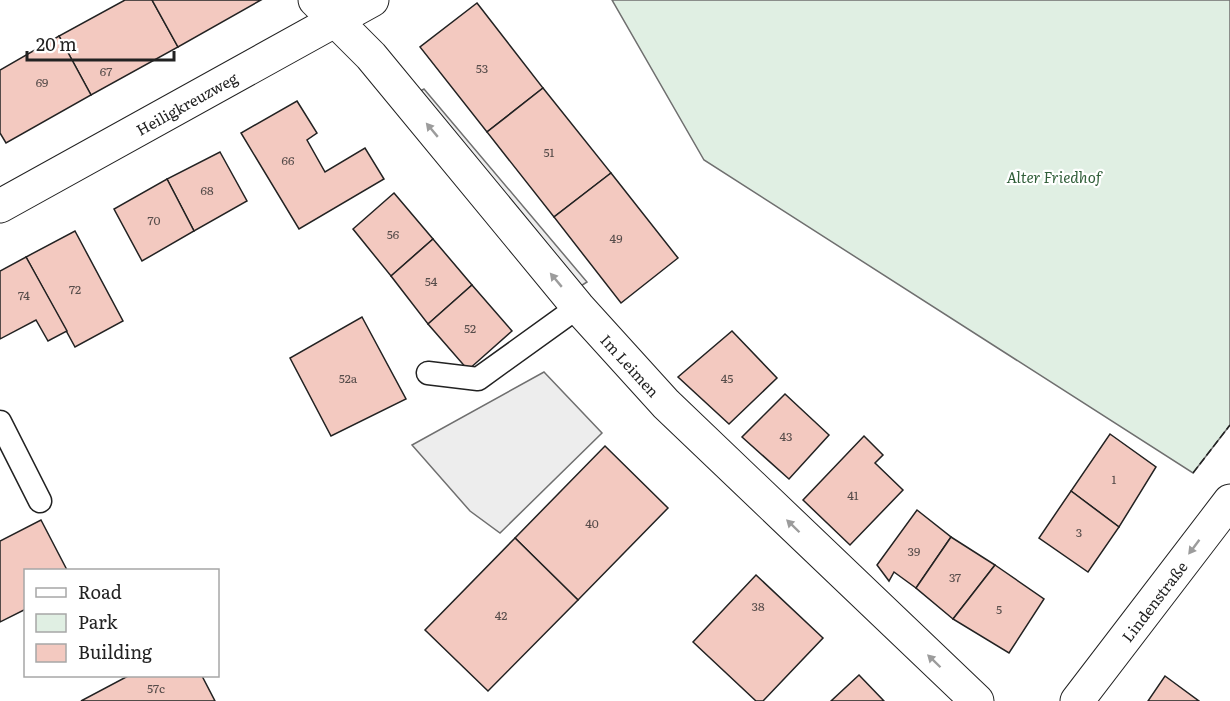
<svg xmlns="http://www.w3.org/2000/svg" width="1230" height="701" font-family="Literata,serif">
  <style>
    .green { fill: #e0efe3; stroke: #6f6f6f; stroke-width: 1.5 }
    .parking { fill: #ededed; stroke: #6f6f6f; stroke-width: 1.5 }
    .building { fill: #f3c9c0; stroke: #222; stroke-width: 1.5 }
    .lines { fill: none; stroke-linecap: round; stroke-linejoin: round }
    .service-casing { stroke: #222; stroke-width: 25 }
    .minor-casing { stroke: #222; stroke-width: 35 }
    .tertiary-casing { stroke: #222; stroke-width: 35 }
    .service { stroke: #fff; stroke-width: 22 }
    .minor { stroke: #fff; stroke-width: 33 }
    .tertiary { stroke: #fff; stroke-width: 33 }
    .fence { stroke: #222; stroke-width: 1.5; stroke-dasharray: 8 3; stroke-linecap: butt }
    .oneway { fill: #9c9c9c }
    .labels { text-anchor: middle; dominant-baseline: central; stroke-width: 4.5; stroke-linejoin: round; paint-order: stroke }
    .number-label { font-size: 12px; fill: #564c4a }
    .street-label { font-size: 15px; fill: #222; stroke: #fff }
    .park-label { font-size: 15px; font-style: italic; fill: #2f5e38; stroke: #fff }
  </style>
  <rect width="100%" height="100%" fill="#fff"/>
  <path class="green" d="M612 0H1230V425L1193 473 704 160Z"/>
  <g class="parking">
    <path d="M424 89 587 282 570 293 407 98Z"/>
    <path d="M544 372 602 433 500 533 470 511 412 445Z"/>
  </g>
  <g class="building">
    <path d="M125 0H152L178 47 91 95 59 36Z"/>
    <path d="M152 0H261L178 47Z"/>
    <path d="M477 3 543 88 487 132 420 47Z"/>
    <path d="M59 36 91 95 6 143 0 133V70Z"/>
    <path d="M543 88 611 173 554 217 487 132Z"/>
    <path d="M297 101 317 133 307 140 325 172 365 148 384 179 299 229 241 133Z"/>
    <path d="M220 152 247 201 194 231 167 179Z"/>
    <path d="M611 173 678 258 621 303 554 217Z"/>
    <path d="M167 179 194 231 142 261 114 209Z"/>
    <path d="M394 193 433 239 391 276 353 229Z"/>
    <path d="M75 231 123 321 75 347 26 257Z"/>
    <path d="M433 239 472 285 428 324 391 276Z"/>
    <path d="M26 257 67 331 48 341 36 320 0 339V271Z"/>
    <path d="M472 285 512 331 468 370 428 324Z"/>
    <path d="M362 317 406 399 331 436 290 358Z"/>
    <path d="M732 331 777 378 729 424 678 377Z"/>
    <path d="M785 394 829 435 789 479 742 437Z"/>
    <path d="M1110 434 1156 467 1119 527 1071 491Z"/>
    <path d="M864 436 883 455 875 463 903 490 850 545 803 500Z"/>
    <path d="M605 446 668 508 578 600 515 538Z"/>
    <path d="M1071 491 1119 527 1088 572 1039 538Z"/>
    <path d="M917 510 951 537 916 588 894 572 889 581 877 565Z"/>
    <path d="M41 520 67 570H26V609L0 622V541Z"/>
    <path d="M951 537 995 565 953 619 916 588Z"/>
    <path d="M515 538 578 600 488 691 425 630Z"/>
    <path d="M995 565 1044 599 1009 653 953 619Z"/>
    <path d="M756 575 823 638 763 701H756L693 642Z"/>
    <path d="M859 675 884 701H831Z"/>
    <path d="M128 676H202L215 701H81Z"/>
    <path d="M1165 676 1199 701H1148Z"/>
  </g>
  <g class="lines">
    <g class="service-casing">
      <g id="service">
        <path d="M428 373 478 379 578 307"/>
        <path d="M0 422 40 501"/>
      </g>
    </g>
    <g class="minor-casing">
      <g id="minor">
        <path id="s1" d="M315 0 371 56 578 307 666 404 977 701"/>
        <path id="s2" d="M1077 701 1230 501"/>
      </g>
    </g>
    <g class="tertiary-casing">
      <g id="tertiary">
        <path id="s3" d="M0 206 372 0"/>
      </g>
    </g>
    <use href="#service" class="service"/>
    <use href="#minor" class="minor"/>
    <use href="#tertiary" class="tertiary"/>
    <path class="fence" d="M1193 473 1230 425"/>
  </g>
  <defs><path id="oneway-solid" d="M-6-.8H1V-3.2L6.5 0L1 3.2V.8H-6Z" transform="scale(1.5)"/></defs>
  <g class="oneway">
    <use href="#oneway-solid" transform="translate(432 130) rotate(-130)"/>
    <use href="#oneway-solid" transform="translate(556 280) rotate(-130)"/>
    <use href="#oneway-solid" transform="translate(793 526) rotate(-136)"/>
    <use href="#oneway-solid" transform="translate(1194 547) rotate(127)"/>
    <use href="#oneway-solid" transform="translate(934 661) rotate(-136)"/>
  </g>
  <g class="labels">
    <g class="number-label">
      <text x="482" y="68">53</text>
      <text x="106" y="71">67</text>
      <text x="42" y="82">69</text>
      <text x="549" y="152">51</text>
      <text x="288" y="160">66</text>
      <text x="207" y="190">68</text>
      <text x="154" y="220">70</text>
      <text x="393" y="234">56</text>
      <text x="616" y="238">49</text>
      <text x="431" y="281">54</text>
      <text x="75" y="289">72</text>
      <text x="24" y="295">74</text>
      <text x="470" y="328">52</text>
      <text x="348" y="378">52a</text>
      <text x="727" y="378">45</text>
      <text x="786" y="436">43</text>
      <text x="1114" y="479">1</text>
      <text x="853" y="495">41</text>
      <text x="592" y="523">40</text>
      <text x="1079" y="532">3</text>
      <text x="914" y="551">39</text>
      <text x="955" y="577">37</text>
      <text x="758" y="606">38</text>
      <text x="999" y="609">5</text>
      <text x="501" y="615">42</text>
      <text x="156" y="688">57c</text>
    </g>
    <g class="street-label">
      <text stroke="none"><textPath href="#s3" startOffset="213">Heiligkreuzweg</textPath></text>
      <text stroke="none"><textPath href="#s1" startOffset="483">Im Leimen</textPath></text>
      <text stroke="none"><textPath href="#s2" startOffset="126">Lindenstraße</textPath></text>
    </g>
    <g class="park-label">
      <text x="1054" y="176">Alter Friedhof</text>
    </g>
  </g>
  <rect x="24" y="569" width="195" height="108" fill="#ffffff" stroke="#a7a7a7" stroke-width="1.5"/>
  <rect x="36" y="588" width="30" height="9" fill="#ffffff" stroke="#a7a7a7" stroke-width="1.5"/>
  <text x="78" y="599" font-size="18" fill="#222222">Road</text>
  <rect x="36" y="614" width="30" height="18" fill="#e0efe3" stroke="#a7a7a7" stroke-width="1.5"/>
  <text x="78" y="629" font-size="18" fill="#222222">Park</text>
  <rect x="36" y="644" width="30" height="18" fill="#f3c9c0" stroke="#a7a7a7" stroke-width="1.5"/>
  <text x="78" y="659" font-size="18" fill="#222222">Building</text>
  <path d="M27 51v9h147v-9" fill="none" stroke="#222222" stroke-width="3"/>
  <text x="36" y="51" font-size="18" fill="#222222" stroke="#ffffff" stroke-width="4.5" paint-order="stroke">20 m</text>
</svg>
